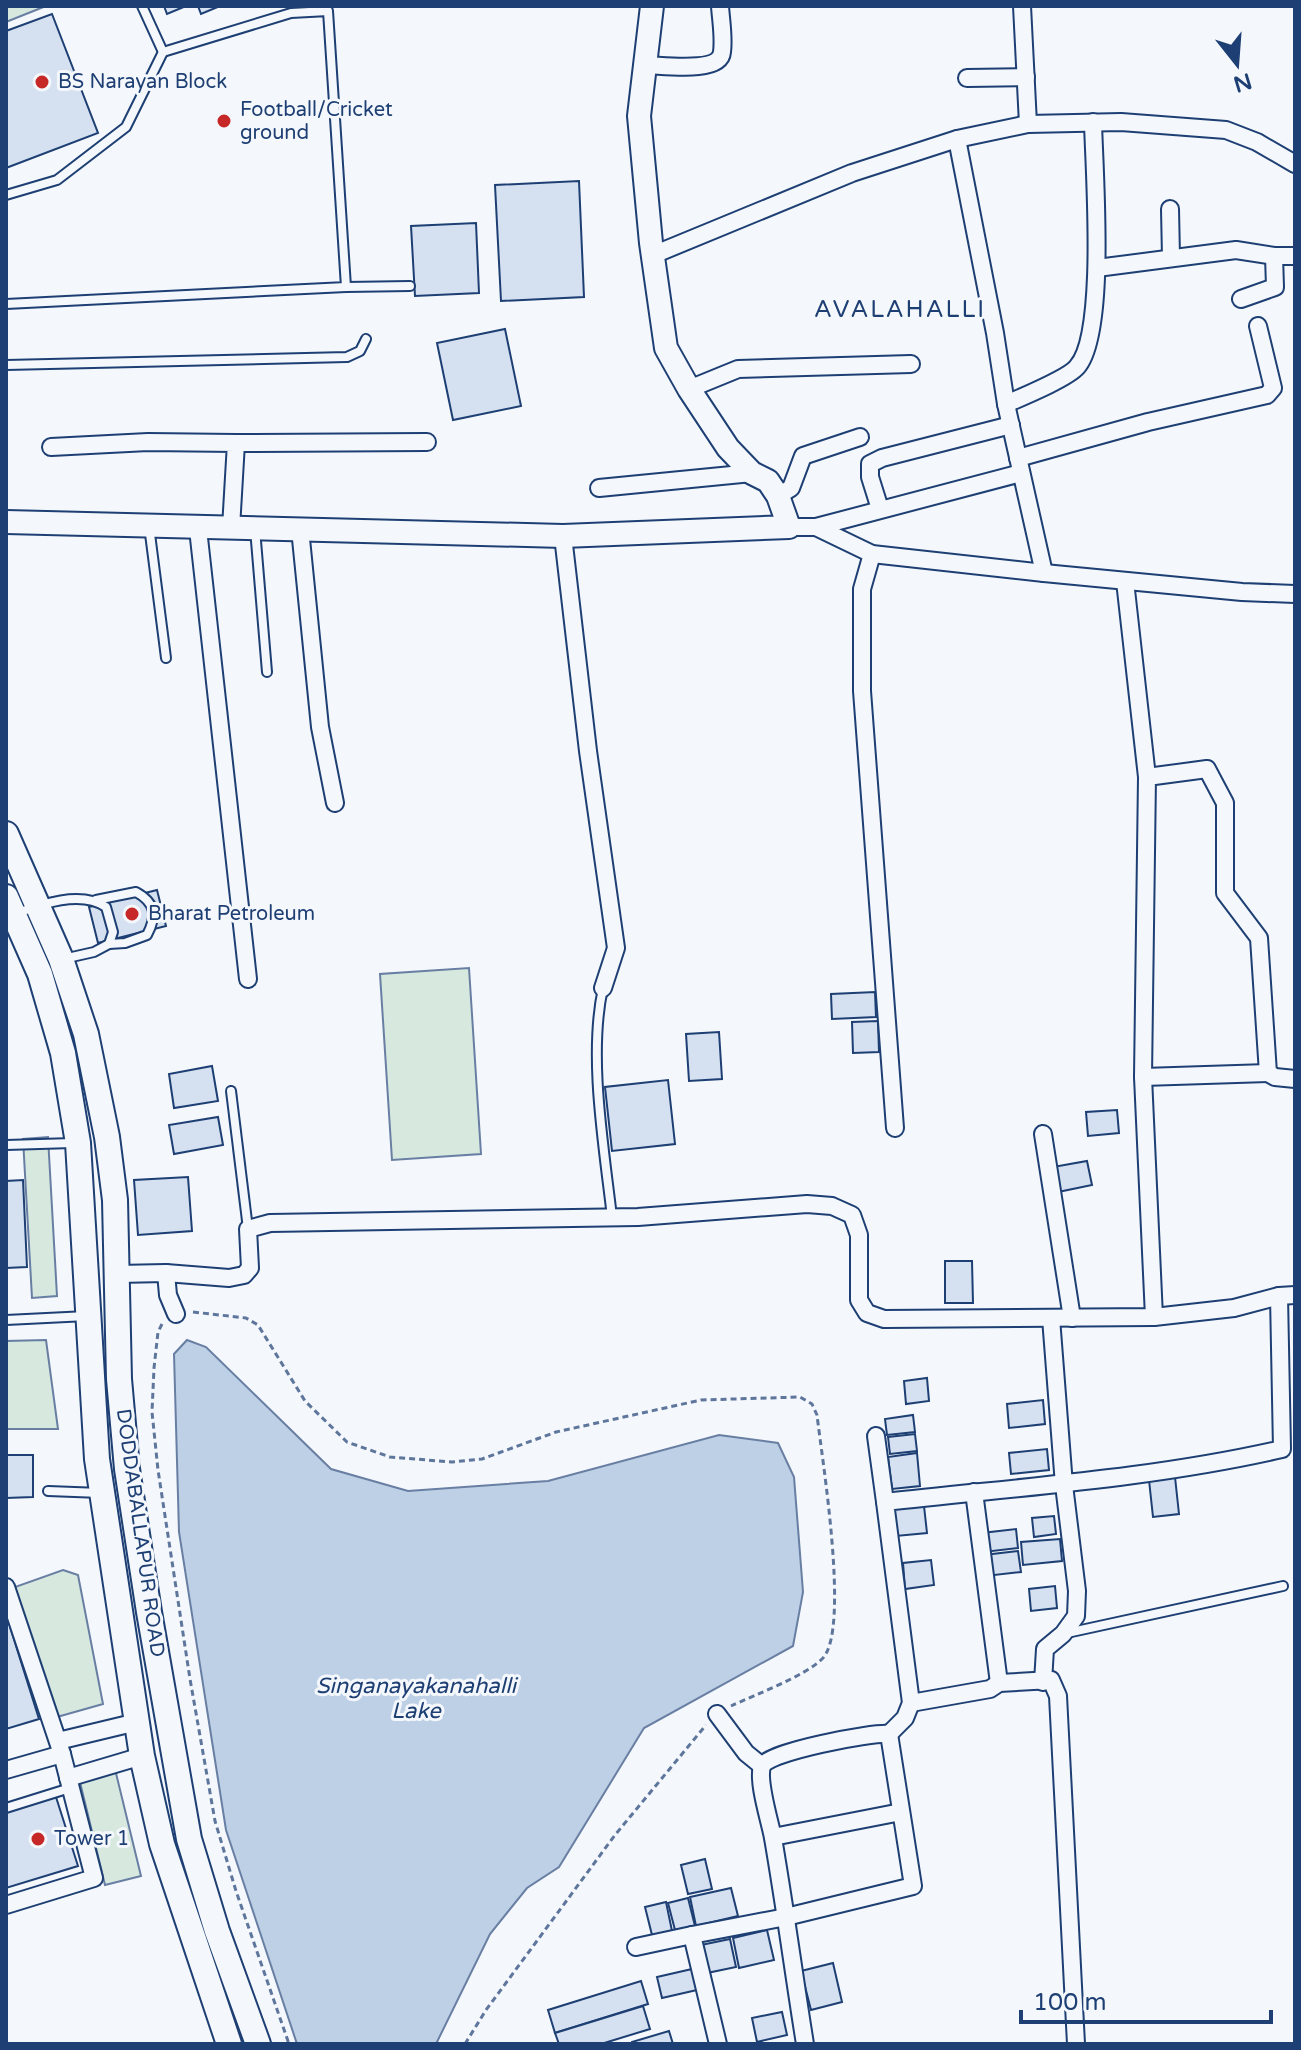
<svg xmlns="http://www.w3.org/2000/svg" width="1301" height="2050" font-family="'Varela Round',sans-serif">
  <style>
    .green { fill: #d7e8df; stroke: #687fa3; stroke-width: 2 }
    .water { fill: #bed0e5; stroke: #687fa3; stroke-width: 2 }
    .building { fill: #d5e0f0; stroke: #1d3f73; stroke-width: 2 }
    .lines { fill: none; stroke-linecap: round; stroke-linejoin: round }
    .lane-casing { stroke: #1d3f73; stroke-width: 12 }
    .street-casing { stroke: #1d3f73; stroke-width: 20 }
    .secondary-casing { stroke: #1d3f73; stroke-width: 26 }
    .primary-casing { stroke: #1d3f73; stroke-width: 28 }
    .path { stroke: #5e769c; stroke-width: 3; stroke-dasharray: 6 4; stroke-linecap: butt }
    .lane { stroke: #f4f7fb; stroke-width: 8 }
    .street { stroke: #f4f7fb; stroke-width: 16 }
    .secondary { stroke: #f4f7fb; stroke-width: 22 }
    .primary { stroke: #f4f7fb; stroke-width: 24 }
    .poi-dot { fill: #c62828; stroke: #f4f7fb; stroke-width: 3 }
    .labels { text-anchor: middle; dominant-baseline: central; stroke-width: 6; stroke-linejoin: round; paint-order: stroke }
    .poi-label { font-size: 20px; fill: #1d3f73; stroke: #f4f7fb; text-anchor: start }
    .street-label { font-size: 20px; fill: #1d3f73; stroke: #f4f7fb }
    .water-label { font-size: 22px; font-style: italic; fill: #1d3f73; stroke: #f4f7fb }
    .quarter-label { font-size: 24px; letter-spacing: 2px; fill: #1d3f73; stroke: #f4f7fb }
  </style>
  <rect width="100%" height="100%" fill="#f4f7fb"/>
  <g class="green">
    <path d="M6 6H46L6 22Z"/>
    <path d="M469 968 481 1154 392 1160 380 974Z"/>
    <path d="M48 1137 57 1296 32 1298 23 1139Z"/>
    <path d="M46 1340 58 1429H6V1341Z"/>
    <path d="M63 1570 78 1575 103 1704 57 1717 15 1587Z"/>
    <path d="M114 1765 141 1876 105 1885 78 1774Z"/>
  </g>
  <path class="water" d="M187 1340 206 1347 331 1469 408 1491 548 1481 719 1435 778 1443 794 1477 803 1592 793 1646 644 1728 559 1867 527 1888 490 1934 436 2044H297L226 1830 179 1532 174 1354Z"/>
  <g class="building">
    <path d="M164 6H186L167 14Z"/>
    <path d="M198 6H220L201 14Z"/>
    <path d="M52 14 98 133 6 168V31Z"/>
    <path d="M579 181 584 297 501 301 495 185Z"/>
    <path d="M476 223 479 293 415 296 411 226Z"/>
    <path d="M505 329 521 406 453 420 437 343Z"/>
    <path d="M157 890 166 926 98 943 89 907Z"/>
    <path d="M875 992 876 1017 832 1019 831 994Z"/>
    <path d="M878 1021 879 1052 853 1053 852 1022Z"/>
    <path d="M719 1032 722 1079 689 1081 686 1034Z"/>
    <path d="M212 1066 218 1101 174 1108 169 1074Z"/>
    <path d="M668 1080 675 1144 612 1151 605 1087Z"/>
    <path d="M1117 1110 1119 1133 1088 1136 1086 1112Z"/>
    <path d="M218 1117 223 1145 174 1154 169 1125Z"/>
    <path d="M1087 1161 1092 1185 1058 1192 1053 1167Z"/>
    <path d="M188 1177 192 1231 138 1235 134 1180Z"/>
    <path d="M23 1180 27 1267 6 1268V1181Z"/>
    <path d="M945 1261H972L973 1303H945Z"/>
    <path d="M927 1378 929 1401 906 1404 904 1381Z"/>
    <path d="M1043 1400 1045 1424 1009 1428 1007 1404Z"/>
    <path d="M913 1415 915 1432 887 1435 885 1419Z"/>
    <path d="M915 1434 917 1451 890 1454 888 1437Z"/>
    <path d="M1047 1449 1049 1470 1011 1474 1009 1453Z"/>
    <path d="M917 1453 920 1486 892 1489 888 1457Z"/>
    <path d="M6 1455H33V1497L6 1498Z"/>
    <path d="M1175 1477 1179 1514 1153 1517 1149 1480Z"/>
    <path d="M924 1506 927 1533 896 1536 893 1509Z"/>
    <path d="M1054 1516 1056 1534 1034 1537 1032 1518Z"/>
    <path d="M1016 1529 1018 1548 984 1552 982 1533Z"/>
    <path d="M1060 1539 1062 1561 1023 1565 1021 1542Z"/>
    <path d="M1018 1551 1021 1572 986 1576 984 1555Z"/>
    <path d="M931 1560 934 1585 905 1589 903 1563Z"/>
    <path d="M1055 1586 1057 1608 1031 1611 1029 1589Z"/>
    <path d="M6 1614 39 1719 6 1729Z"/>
    <path d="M56 1797 78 1866 6 1888V1812Z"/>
    <path d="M705 1859 712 1889 688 1894 681 1865Z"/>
    <path d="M731 1888 738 1916 696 1926 690 1897Z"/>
    <path d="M688 1898 695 1926 675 1930 668 1903Z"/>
    <path d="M666 1902 672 1931 652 1935 645 1907Z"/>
    <path d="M767 1930 774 1960 739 1968 733 1938Z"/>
    <path d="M730 1939 736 1967 707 1973 701 1945Z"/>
    <path d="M833 1963 842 2002 811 2010 801 1971Z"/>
    <path d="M692 1969 697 1990 662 1998 657 1977Z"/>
    <path d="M641 1981 648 2004 555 2033 548 2010Z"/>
    <path d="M643 2006 650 2029 601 2044H559L555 2033Z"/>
    <path d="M782 2012 787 2035 757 2042 752 2018Z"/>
    <path d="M669 2031 673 2044H632V2042Z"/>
  </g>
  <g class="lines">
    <g class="lane-casing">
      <g id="lane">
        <path d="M6 195 57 180 126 127 163 52"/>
        <path d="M346 287 410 286"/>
        <path d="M6 304 346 287 328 11 291 13 163 52 142 6"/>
        <path d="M6 365 347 357 360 351 366 339"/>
        <path d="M149 526 166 658"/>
        <path d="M255 529 267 672"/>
        <path d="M96 900 136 892C156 903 157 916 147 935L125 943 109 944"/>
        <path d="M15 914C41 904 81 890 106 907L113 932 109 944 94 952 63 959"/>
        <path d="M603 988C588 1056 604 1147 612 1217"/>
        <path d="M231 1091 248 1229"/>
        <path d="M6 1145 73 1143"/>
        <path d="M6 1320 87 1316"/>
        <path d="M48 1491 101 1493"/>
        <path d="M1067 1633 1283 1586"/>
        <path d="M6 1808 70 1788"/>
      </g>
    </g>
    <g class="street-casing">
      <g id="street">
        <path d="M1022 6 1028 124"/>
        <path d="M645 65C662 65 720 74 722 52 724 37 721 21 720 6"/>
        <path d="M967 78 1026 77"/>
        <path d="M957 139 995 333 1006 404 1044 573"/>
        <path d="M1170 209 1171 257"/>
        <path d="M653 255 852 173 957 139 1028 124 1121 122 1226 130 1257 142 1295 164"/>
        <path d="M1097 268 1236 250 1274 256H1295"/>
        <path d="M1241 299 1275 287 1274 256"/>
        <path d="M689 389 738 369 911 364"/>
        <path d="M1006 404C1022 397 1068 378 1077 367 1107 334 1094 170 1093 122"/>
        <path d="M236 443 427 442"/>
        <path d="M51 447 148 442 236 443 231 528"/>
        <path d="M1018 458 1148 422 1267 395 1273 388 1258 326"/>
        <path d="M599 488 752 473"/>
        <path d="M778 496 791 488 803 456 860 437"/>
        <path d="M880 509 870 477V464L882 458 1011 425"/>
        <path d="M789 527H816L872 554 1044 573 1242 592 1295 594"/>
        <path d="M816 527 1021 473"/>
        <path d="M198 529 248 979"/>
        <path d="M300 529 320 727 335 803"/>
        <path d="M563 536 588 751 616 948 603 988"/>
        <path d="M872 554 862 589V691L895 1128"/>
        <path d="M1125 581 1147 777"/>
        <path d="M1143 1077 1268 1073"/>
        <path d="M1043 1134 1072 1318"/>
        <path d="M166 1273 168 1295 176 1314"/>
        <path d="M117 1274 166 1273 229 1278 244 1275 250 1268 248 1229 270 1223 638 1217 807 1204 832 1206 852 1215 859 1235V1300L867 1313 884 1319 1154 1317 1234 1308 1279 1296 1295 1295"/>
        <path d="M1154 1317 1143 1077 1147 777 1207 769 1225 803V893L1259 938 1268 1073 1275 1077 1295 1079"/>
        <path d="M876 1436 885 1502"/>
        <path d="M974 1492 999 1683"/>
        <path d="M6 1587 62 1754 94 1878 6 1905"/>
        <path d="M1043 1682 1045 1649 1063 1634 1076 1616 1077 1591 1064 1485 1051 1318"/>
        <path d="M911 1703 990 1689 999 1683 1051 1680 1058 1696 1076 2044"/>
        <path d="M717 1714 746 1753 762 1766"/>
        <path d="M889 1734 905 1718 911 1703 885 1502C1018 1487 1151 1479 1282 1449L1279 1296"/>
        <path d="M58 1741 137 1722"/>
        <path d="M6 1770 62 1754"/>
        <path d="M68 1778 142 1756"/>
        <path d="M773 1837 901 1812"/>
        <path d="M636 1947 692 1935"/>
        <path d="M718 2044 692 1935 786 1917 913 1886 889 1734"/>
        <path d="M805 2044C794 1976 785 1907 773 1838 770 1821 757 1782 762 1766 767 1752 873 1732 889 1734"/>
      </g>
    </g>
    <g class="secondary-casing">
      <path id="secondary" d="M6 522 563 536 789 527 778 496 768 481 752 473 728 448 689 389 666 348 651 243 639 116 652 6"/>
    </g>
    <g class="primary-casing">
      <g id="primary">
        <path d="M6 834 61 959 86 1034 107 1137 115 1200 119 1379 127 1469 149 1612 189 1839 217 1931 258 2044"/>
        <path d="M6 897 40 974 63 1053 78 1143 97 1459 142 1756 162 1844 229 2044"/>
      </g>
    </g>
    <g class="path">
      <path d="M193 1312 246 1318 258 1325 305 1401 347 1442 390 1457 452 1462 482 1459 556 1432 701 1400 800 1397 812 1404 817 1415C822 1459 850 1628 823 1658 806 1676 754 1695 731 1706"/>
      <path d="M162 1324 158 1332 154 1368 152 1412 158 1470 190 1679 215 1821 236 1891 289 2044"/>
      <path d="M465 2044 486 2010 615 1835 706 1725"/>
    </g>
    <use href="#lane" class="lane"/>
    <use href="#street" class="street"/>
    <use href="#secondary" class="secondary"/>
    <use href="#primary" class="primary"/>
  </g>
  <g class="poi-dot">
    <circle cx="42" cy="82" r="8"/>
    <circle cx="224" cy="121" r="8"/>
    <circle cx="132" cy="914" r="8"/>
    <circle cx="38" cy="1839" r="8"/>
  </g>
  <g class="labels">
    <g class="poi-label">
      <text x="58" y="82">BS Narayan Block</text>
      <text x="240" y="110">Football/Cricket<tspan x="240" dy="23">ground</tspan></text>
      <text x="148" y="914">Bharat Petroleum</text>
      <text x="54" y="1839">Tower 1</text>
    </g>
    <g class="street-label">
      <text transform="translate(140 1533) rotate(82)">DODDABALLAPUR ROAD</text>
    </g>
    <g class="water-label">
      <text x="416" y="1686">Singanayakanahalli<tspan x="416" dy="25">Lake</tspan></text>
    </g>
    <g class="quarter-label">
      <text x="900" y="309">AVALAHALLI</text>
    </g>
  </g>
  <rect width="1301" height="2050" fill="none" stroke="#1d3f73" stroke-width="16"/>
  <g transform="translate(1237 64) rotate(163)" stroke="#f4f7fb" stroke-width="6" paint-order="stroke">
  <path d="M0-6L14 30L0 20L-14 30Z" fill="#1d3f73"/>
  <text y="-12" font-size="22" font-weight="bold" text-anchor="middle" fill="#1d3f73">N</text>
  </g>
  <path d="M1021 2010v12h250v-12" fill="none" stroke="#1d3f73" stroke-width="4"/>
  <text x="1033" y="2010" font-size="24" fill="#1d3f73" stroke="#f4f7fb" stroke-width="6" paint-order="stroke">100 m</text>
</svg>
